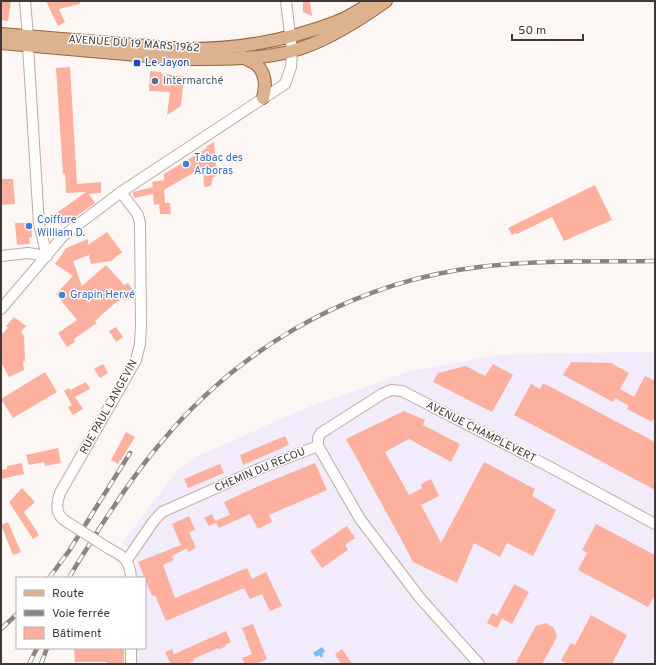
<svg xmlns="http://www.w3.org/2000/svg" width="656" height="665" font-family="Overpass,sans-serif">
  <style>
    .industrial { fill: #f1ebfc }
    .water { fill: #82bbef }
    .building { fill: #fdb09d }
    .lines { fill: none; stroke-linecap: round; stroke-linejoin: round }
    .minor-casing { stroke: #c1aaa1; stroke-width: 12 }
    .major-casing { stroke: #98663d; stroke-width: 14 }
    .minor { stroke: #fff; stroke-width: 10 }
    .major { stroke: #ddb28e; stroke-width: 12 }
    .rail-casing { stroke: #8c8481; stroke-width: 4.5 }
    .rail { stroke: #fff; stroke-width: 3; stroke-dasharray: 9; stroke-linecap: butt }
    .minor-bridge-casing { stroke: #c1aaa1; stroke-width: 12; stroke-linecap: butt }
    .minor-bridge { stroke: #fff; stroke-width: 10 }
    .transit-dot { fill: #1a4fb4; stroke: #fff; stroke-width: 1.5 }
    .service-dot { fill: #5c6f8a; stroke: #fff; stroke-width: 1.5 }
    .shop-dot { fill: #3f7fe0; stroke: #fff; stroke-width: 1.5 }
    .labels { text-anchor: middle; dominant-baseline: central; stroke-width: 3; stroke-linejoin: round; paint-order: stroke }
    .street-label { font-size: 11px; fill: #413834; stroke: #fff }
    .transit-label { font-size: 11px; fill: #164399; stroke: #fff; text-anchor: start }
    .service-label { font-size: 11px; fill: #4e5e75; stroke: #fff; text-anchor: start }
    .shop-label { font-size: 11px; fill: #366cbe; stroke: #fff; text-anchor: start }
  </style>
  <rect width="100%" height="100%" fill="#fcf7f5"/>
  <path class="industrial" d="M655 352V664H643L640 662 639 664H134V648H145V578H136V555L122 543 178 470 196 457 303 409 411 371 503 354Z"/>
  <path class="water" d="M322 647 325 651 322 654 323 656 321 658 319 655 316 657 313 653Z"/>
  <g class="building">
    <path d="M1 1H11L8 21 1 20Z"/>
    <path d="M46 1H55L56 2 61 1H79L80 4 59 9 65 22 58 26Z"/>
    <path d="M303 1H310L312 16 303 12Z"/>
    <path d="M70 67 77 184 101 182V193L89 194 95 203 71 220 70 219 65 222 58 212 86 192 66 193 65 174H63L56 68Z"/>
    <path d="M150 71 161 72V74L184 76 181 106 167 115 170 92 149 91Z"/>
    <path d="M214 142 217 176 213 177 211 186 204 187 203 167 164 190 165 203H170L171 214H160L159 204 154 205 153 194 134 198 133 192 153 187 152 182 164 180V174L207 148V146Z"/>
    <path d="M1 179H13L15 204 1 205Z"/>
    <path d="M595 185 612 220 564 241 552 217 517 234 516 233 512 235 508 228Z"/>
    <path d="M15 223H31L32 237 29 238 30 244 17 245Z"/>
    <path d="M107 232 122 252 111 261 91 264 89 255 73 261 82 286 106 265 124 285 128 283 134 292V295L125 301 124 298 114 304 95 321 97 323 74 339 75 342 67 347 58 333 77 320 56 294 73 276 55 264 66 248 88 239V245Z"/>
    <path d="M14 317 26 326 21 332 24 336 25 361H23L24 370 9 377 1 362V335L8 328 6 326Z"/>
    <path d="M116 327 123 337 116 342 109 331Z"/>
    <path d="M571 362 611 363 629 373 620 389 634 397 645 376 655 381V416L652 422 627 409 629 406 615 398 613 402 563 375Z"/>
    <path d="M103 364 108 373 100 378 94 369Z"/>
    <path d="M493 364 513 375 492 412 433 382 438 373 466 366 485 376Z"/>
    <path d="M45 372 57 392 13 418 1 399Z"/>
    <path d="M86 382 90 389 75 397 83 409 73 415 68 407 72 405 64 391 69 388 70 390Z"/>
    <path d="M531 384 540 389 543 384 547 385 655 442V490L514 415Z"/>
    <path d="M404 411 425 420 423 425 460 444 451 462 409 439 385 452 409 495 422 488 421 484 431 479 439 496 421 505 441 543 484 462 535 489 532 496 556 510 533 556 507 543 500 557 474 543 457 583 413 562 401 539 346 439Z"/>
    <path d="M126 432 135 437 121 460H120L118 464 111 460Z"/>
    <path d="M285 436 289 445 243 465 240 455Z"/>
    <path d="M58 448 61 463 45 466 44 462 29 465 26 455Z"/>
    <path d="M22 463 24 474 1 479V470L7 469V466Z"/>
    <path d="M315 463 327 490 269 515 272 522 258 529 250 514 219 528 216 523 209 526 204 518 212 514 215 521 230 515 224 502 261 485Z"/>
    <path d="M220 464 224 473 188 488 184 479Z"/>
    <path d="M22 488 35 502 24 512 39 535 33 539 9 502Z"/>
    <path d="M189 516 195 530 189 532 196 548 188 552 187 548 172 556 174 560 163 565 175 598 247 568 252 579 266 572 282 606 270 611 262 594 250 599 244 588 166 621 155 595 152 596 138 562 181 545 172 524Z"/>
    <path d="M8 522 21 552 13 555 1 525Z"/>
    <path d="M596 524 655 555V595L648 607 578 570 587 553 582 550Z"/>
    <path d="M347 526 355 538 345 545 348 550 322 568 310 551Z"/>
    <path d="M514 584 529 592 512 624 501 618 502 619 497 628 487 623 492 613 497 616Z"/>
    <path d="M591 615 627 635 612 664H568L561 660 571 643 575 645Z"/>
    <path d="M546 623 554 628 557 637 542 664H515L536 626Z"/>
    <path d="M253 624 267 659 256 664H245L242 658 252 654 242 628Z"/>
    <path d="M226 631 231 642 225 645 226 646 218 650V648L212 651 193 659 194 661 186 664H171L165 652 172 649 174 654Z"/>
    <path d="M74 648H124V664H107V662H75Z"/>
    <path d="M342 649 352 664H341L335 654Z"/>
  </g>
  <g class="lines">
    <g class="minor-casing">
      <g id="minor">
        <path d="M25 1 28 36V46L39 224 47 256"/>
        <path d="M1 256 28 253 47 256"/>
        <path d="M1 309 63 236 121 192 285 84 291 67 292 51 286 1"/>
        <path d="M67 522C55 515 56 505 60 493L136 360 140 344 141 325 140 223 138 215 121 192"/>
        <path d="M108 548C123 556 130 559 131 578"/>
        <path d="M127 560 153 522 162 512 261 468 318 446"/>
        <path d="M131 664V648"/>
        <path d="M479 664 420 598 360 519 318 446V438L321 433 382 394 391 390 402 391 548 466 655 524"/>
      </g>
    </g>
    <g class="major-casing">
      <g id="major">
        <path d="M1 34 183 49C236 50 286 41 336 22 348 18 359 10 371 3"/>
        <path d="M1 43 182 59C215 59 260 60 292 51 325 42 358 21 386 1"/>
        <path d="M243 57C247 60 254 62 257 65 266 74 266 87 263 98"/>
      </g>
    </g>
    <use href="#minor" class="minor"/>
    <use href="#major" class="major"/>
    <g class="rail-casing">
      <g id="rail">
        <path d="M49 578 69 551 130 453"/>
        <path d="M69 578C78 561 89 546 99 529 118 500 137 471 159 445 235 352 340 290 458 270 523 259 590 262 655 261"/>
        <path d="M1 629 17 614"/>
        <path d="M29 664 37 648"/>
        <path d="M41 664 47 648"/>
      </g>
    </g>
    <use href="#rail" class="rail"/>
    <g class="minor-bridge-casing">
      <path id="minor-bridge" d="M67 522 108 548"/>
    </g>
    <use href="#minor-bridge" class="minor-bridge"/>
  </g>
  <rect class="transit-dot" x="133" y="59" width="8" height="8" rx="2"/>
  <circle class="service-dot" cx="155" cy="81" r="4"/>
  <g class="shop-dot">
    <circle cx="186" cy="164" r="4"/>
    <circle cx="29" cy="226" r="4"/>
    <circle cx="62" cy="295" r="4"/>
  </g>
  <g class="labels">
    <g class="street-label">
      <text transform="translate(134 44) rotate(4)">AVENUE DU 19 MARS 1962</text>
      <text transform="translate(109 407) rotate(-61)">RUE PAUL LANGEVIN</text>
      <text transform="translate(481 432) rotate(27)">AVENUE CHAMPLEVERT</text>
      <text transform="translate(260 470) rotate(-23)">CHEMIN DU RECOU</text>
    </g>
    <g class="transit-label">
      <text x="145" y="63">Le Jayon</text>
    </g>
    <g class="service-label">
      <text x="163" y="81">Intermarché</text>
    </g>
    <g class="shop-label">
      <text x="194" y="158">Tabac des<tspan x="194" dy="13">Arboras</tspan></text>
      <text x="37" y="220">Coiffure<tspan x="37" dy="13">William D.</tspan></text>
      <text x="70" y="295">Grapin Hervé</text>
    </g>
  </g>
  <rect width="656" height="665" fill="none" stroke="#413834" stroke-width="4"/>
  <rect x="16" y="577" width="130" height="72" fill="#ffffff" stroke="#b3afae"/>
  <rect x="24" y="590" width="20" height="6" fill="#ddb28e" stroke="#b3afae"/>
  <text x="52" y="597" font-size="12" fill="#413834">Route</text>
  <rect x="24" y="610" width="20" height="6" fill="#8c8481" stroke="#b3afae"/>
  <text x="52" y="617" font-size="12" fill="#413834">Voie ferrée</text>
  <rect x="24" y="627" width="20" height="12" fill="#fdb09d" stroke="#b3afae"/>
  <text x="52" y="637" font-size="12" fill="#413834">Bâtiment</text>
  <path d="M512 34v6h71v-6" fill="none" stroke="#413834" stroke-width="2"/>
  <text x="518" y="34" font-size="12" fill="#413834" stroke="#ffffff" stroke-width="3" paint-order="stroke">50 m</text>
</svg>
